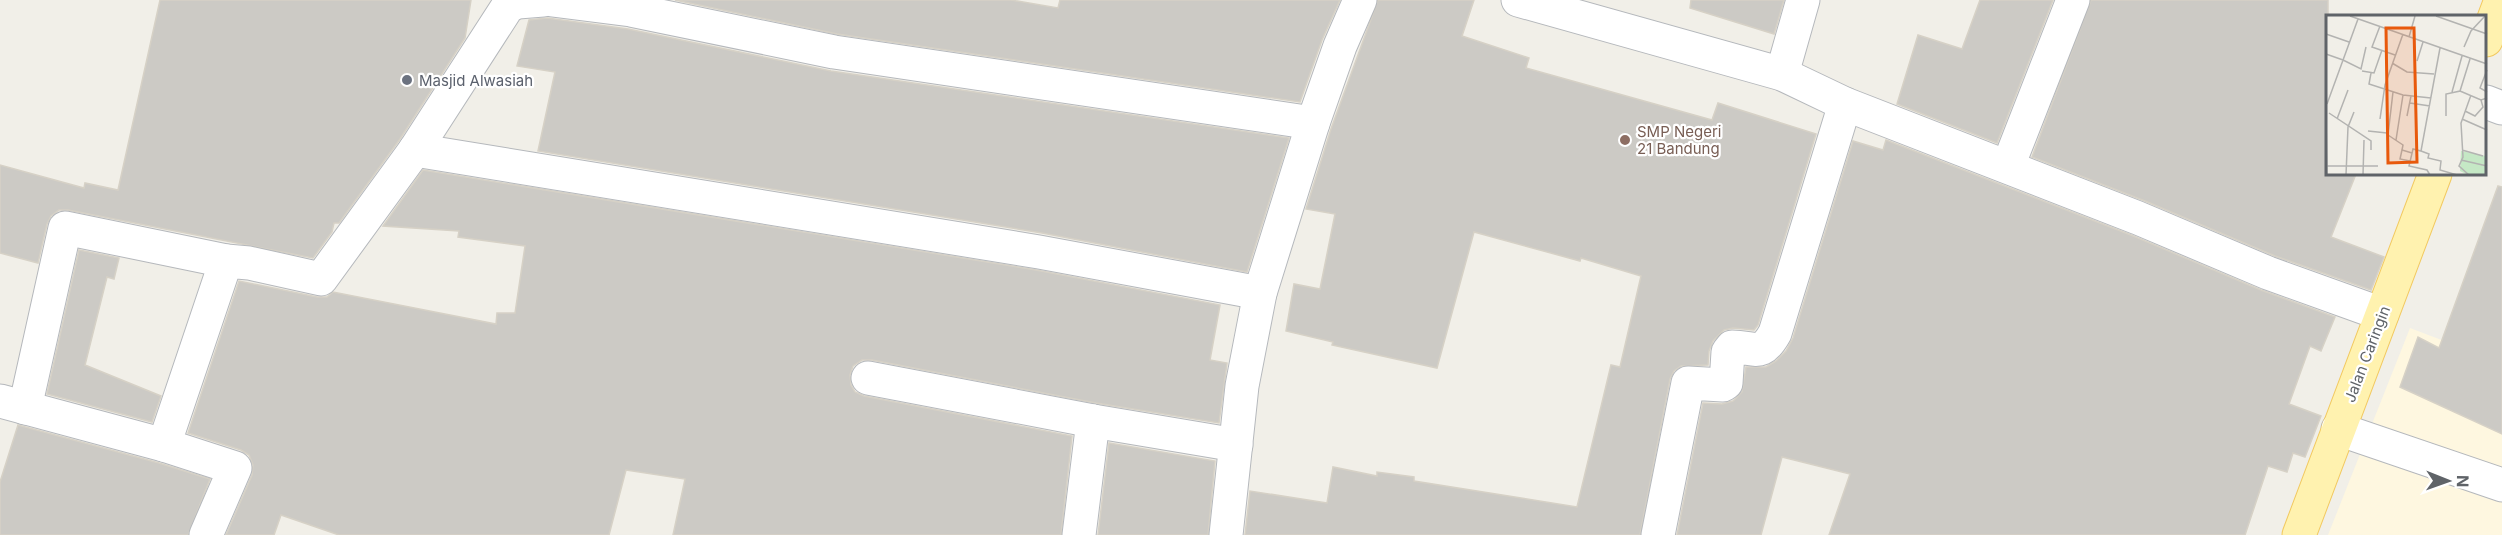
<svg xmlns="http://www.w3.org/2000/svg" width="2502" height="535" font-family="Inter,sans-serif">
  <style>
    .commercial { fill: #fef7e0 }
    .building { fill: #cccac5; stroke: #d6d1c6; stroke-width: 1.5 }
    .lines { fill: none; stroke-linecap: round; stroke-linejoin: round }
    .minor-casing { stroke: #b5b8bc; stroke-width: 35 }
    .major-casing { stroke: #f2c960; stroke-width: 35 }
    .minor { stroke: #fff; stroke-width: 33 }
    .major { stroke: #fff2af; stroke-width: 33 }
    .worship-dot { fill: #6b7280; stroke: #fff; stroke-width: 2 }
    .education-dot { fill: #8d6e63; stroke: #fff; stroke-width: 2 }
    .labels { text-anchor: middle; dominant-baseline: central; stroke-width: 4.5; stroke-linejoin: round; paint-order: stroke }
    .worship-label { font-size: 15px; fill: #5b616d; stroke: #fff; text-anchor: start }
    .education-label { font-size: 15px; fill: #785e54; stroke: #fff; text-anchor: start }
    .street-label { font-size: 15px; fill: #5f6368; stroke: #fff }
    .inset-road { fill: none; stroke: #b3b3b1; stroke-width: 1.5 }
    .view { fill: #e8590c; fill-opacity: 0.15; stroke: #e8590c; stroke-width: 3 }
    .inset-edge { fill: none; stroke: #5f6368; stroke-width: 3 }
  </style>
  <rect width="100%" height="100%" fill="#f1efe8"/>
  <path class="commercial" d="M2410 328 2502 363V535H2328Z"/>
  <g class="building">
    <path d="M160 0H471L465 38 400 139 339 223H334L332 232 313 258 68 210H59L51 216 47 224 38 263 0 253V165L84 188 85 183 118 190Z"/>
    <path d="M675 0H1011L1058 8 1060 0H1340L1322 40 1300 102 837 34Z"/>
    <path d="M1378 0H1474L1462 36 1529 58 1526 68 1712 120 1718 103 1816 134 1758 325 1754 330 1733 328 1724 330 1713 341 1709 351 1708 365 1681 366 1674 371 1670 379 1640 535H1245L1250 491 1327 503 1333 467 1377 476V472L1414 477V481L1577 507 1611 365 1620 367 1641 276 1581 258 1580 261 1474 232 1437 368 1332 345 1333 342 1286 331 1294 284 1320 289 1335 214 1306 209 1331 129Z"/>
    <path d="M1691 0H1784L1774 34 1690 8Z"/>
    <path d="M1980 0H2053L1997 143 1897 104 1918 35 1962 49Z"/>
    <path d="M2091 0H2328V174H2356L2331 237 2384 257 2371 290 2275 256 2145 201 2032 157Z"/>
    <path d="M547 18 628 29 831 71 1289 138 1247 272 1042 233 538 151 555 72 517 66 529 20Z"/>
    <path d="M1886 140 2131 235 2261 290 2335 317 2321 351 2310 346 2289 404 2321 416 2305 457 2293 453 2287 472 2268 466 2245 535H1829L1850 474 1782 457 1761 535H1677L1703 403 1722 404 1733 401 1742 392 1746 367H1766L1776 361 1786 351 1793 338 1853 141 1883 150Z"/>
    <path d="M423 170 1036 270 1220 305 1210 360 1227 363 1219 423 1096 403 872 360H862L853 366 850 375 851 385 855 392 864 396 1072 436 1061 535H673L685 479 626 470 609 535H339L281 515 274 535H226L252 475 253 465 249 455 241 450 188 433 239 281 317 297H327L333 292 496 324 497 313H515L525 246 458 237 459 231 383 226Z"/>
    <path d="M2498 186 2502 187V434L2400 387 2418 337 2439 348Z"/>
    <path d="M79 250 119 258 114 279 107 277 85 365 161 396 152 422 47 394Z"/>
    <path d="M18 425 159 463 210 479 188 535H0V482Z"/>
    <path d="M1109 443 1215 461 1208 535H1098Z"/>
  </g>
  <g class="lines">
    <g class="minor-casing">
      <g id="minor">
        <path d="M552 0 631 10 834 52 1313 123"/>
        <path d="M1518 0 1782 74 1845 104 2138 218 2268 273 2382 314"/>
        <path d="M1782 74 1803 0"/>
        <path d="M2486 102 2502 108"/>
        <path d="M415 150 1039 252 1260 293"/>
        <path d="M2008 166 2073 0"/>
        <path d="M868 378 1093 421 1236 445"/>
        <path d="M0 401 164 445 235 468 206 535"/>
        <path d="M25 408 65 228 226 261"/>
        <path d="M2338 429 2502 485"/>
        <path d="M164 445 226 261 249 263 321 279 415 150 508 6 518 2 543 0"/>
        <path d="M1079 535 1093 421"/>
        <path d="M1226 535 1242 386 1260 293 1313 123 1340 46 1360 0"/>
        <path d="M1658 535 1688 383 1723 385 1726 383 1728 352 1732 347C1756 347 1761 358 1775 333L1845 104"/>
      </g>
    </g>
    <g class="major-casing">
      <g id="major">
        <path d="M2486 40 2501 0"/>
        <path d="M2299 535 2435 174"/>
      </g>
    </g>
    <use href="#minor" class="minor"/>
    <use href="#major" class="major"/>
  </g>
  <circle class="worship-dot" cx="407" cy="80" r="6"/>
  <circle class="education-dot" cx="1625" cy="140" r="6"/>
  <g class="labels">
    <g class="worship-label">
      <text x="419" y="80">Masjid Alwasiah</text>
    </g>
    <g class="education-label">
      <text x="1637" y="131">SMP Negeri<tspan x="1637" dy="17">21 Bandung</tspan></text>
    </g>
    <g class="street-label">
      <text transform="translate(2367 354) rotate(-69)">Jalan Caringin</text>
    </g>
  </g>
  <g transform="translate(2326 15)">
    <rect width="160" height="160" fill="#f1efe8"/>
    <path d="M135 136 160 141V160H142L134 156Z" fill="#c5e8c5"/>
    <path class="inset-road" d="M24 1 161 49M110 1 161 19M54 11 46 32 69 40M0 19 23 27M83 22 89 1M138 32 145 16 159 1M0 39 17 45M17 45 35 54 40 32M91 46 97 27M66 48 81 57 108 59M161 55 154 73 161 77M36 56 48 58 56 35M45 58 43 69 77 80 105 83M134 76 155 85 161 83M67 77 62 120 77 130 76 135 86 138M126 77 136 41M84 88 104 91M1 89 32 4M139 96 149 101 157 92 155 85M3 98 45 126V135M0 101 1 160M81 101 85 81M120 101V79L134 76 144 44M11 104 22 75M54 104 59 70 77 19M136 104 161 115M42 116 61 118M70 125 77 80M76 135 74 144 84 146M136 135 157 141M95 136 103 139 102 143 115 146 114 155 131 160M135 145 161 151M0 151H52M20 160 22 112 28 97M37 160 38 125M104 160 101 155 83 151 87 134 95 136 114 33M143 160 133 151 137 142 135 108 145 80"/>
    <path class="view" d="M60 13H88L91 147 62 148Z"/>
    <rect width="160" height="160" class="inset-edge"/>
  </g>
  <g transform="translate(2448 481) rotate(91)" stroke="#ffffff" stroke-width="4.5" paint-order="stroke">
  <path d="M0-4.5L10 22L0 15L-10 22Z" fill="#5f6368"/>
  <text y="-9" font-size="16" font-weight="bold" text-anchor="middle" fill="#5f6368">N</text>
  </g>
</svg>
